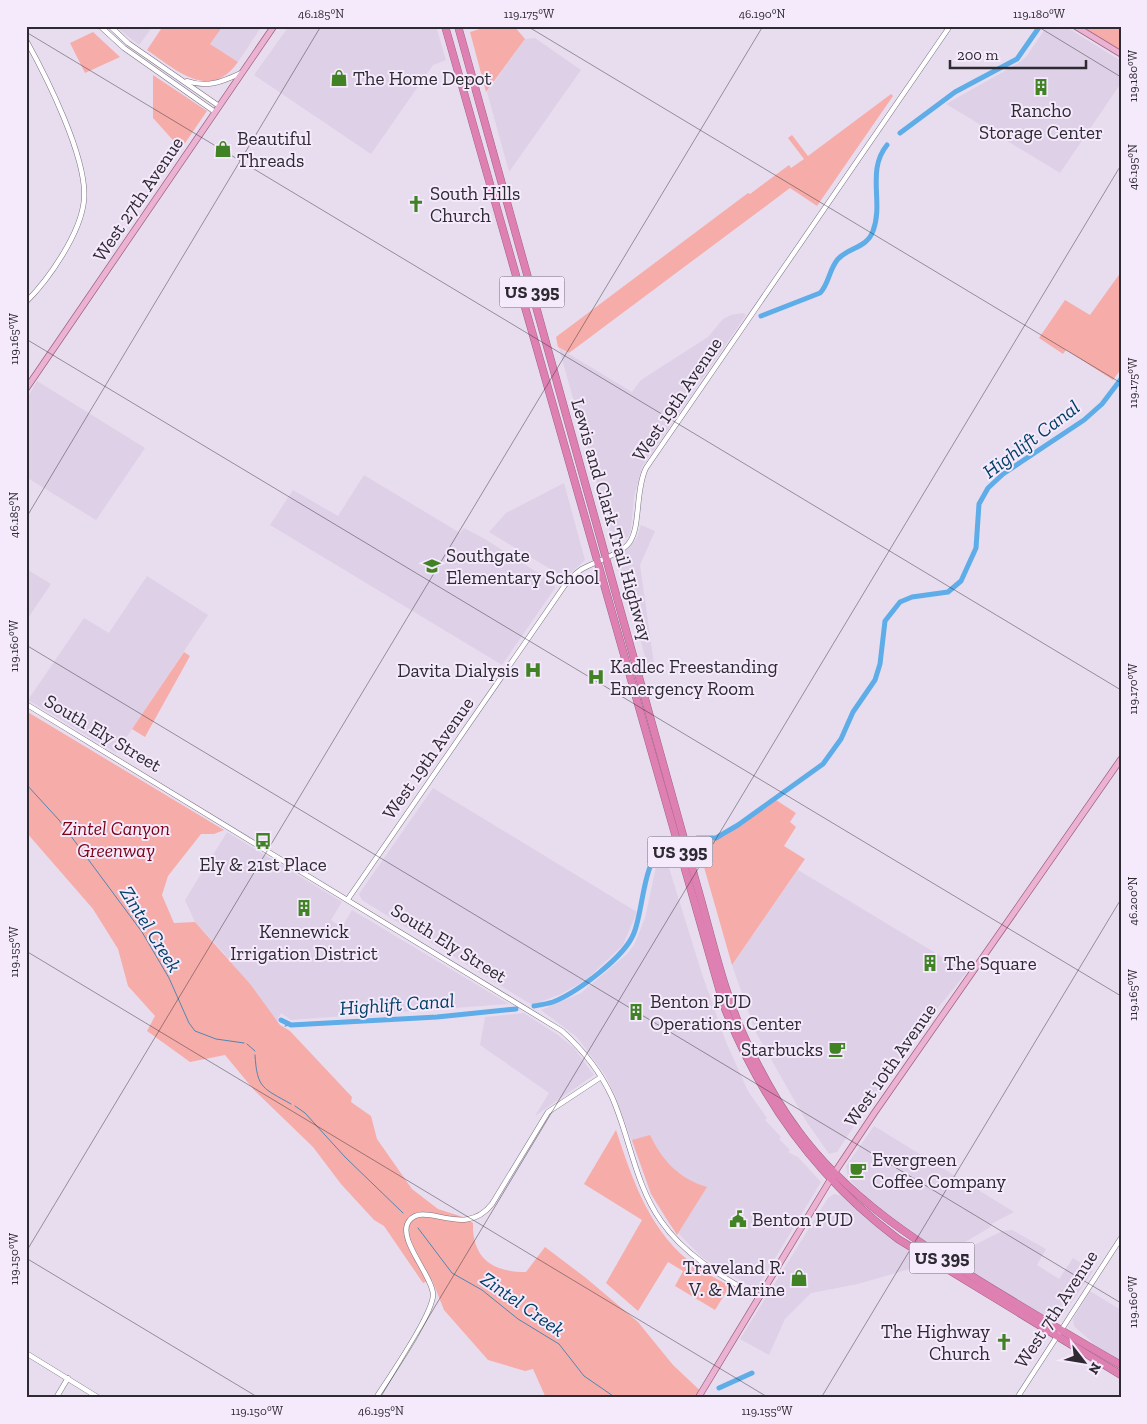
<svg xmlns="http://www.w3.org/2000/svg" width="1147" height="1424" font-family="'Zilla Slab',serif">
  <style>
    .built { fill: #ded0e7 }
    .green { fill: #f6ada9 }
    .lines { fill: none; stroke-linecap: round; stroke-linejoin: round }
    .stream { stroke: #5086b1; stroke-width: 1 }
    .canal { stroke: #5eade8; stroke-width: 5 }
    .minor-casing { stroke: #7b7281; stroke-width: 5.5 }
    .major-casing { stroke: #a06385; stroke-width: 7 }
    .highway-casing { stroke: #a06385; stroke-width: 8 }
    .minor { stroke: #fff; stroke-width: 4.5 }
    .major { stroke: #ebb3d1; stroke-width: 5.5 }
    .highway { stroke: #de81b2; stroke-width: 7 }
    .ticks { fill: none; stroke: #2e2a31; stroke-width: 1; stroke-opacity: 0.45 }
    .labels { text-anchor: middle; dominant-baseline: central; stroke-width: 4; stroke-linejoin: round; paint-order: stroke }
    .shield { fill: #f5eafc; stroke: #6a646e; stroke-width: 1 }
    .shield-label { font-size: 18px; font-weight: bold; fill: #2e2a31 }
    .poi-label { font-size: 19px; fill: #2e2a31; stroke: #f5eafc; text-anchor: start }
    .street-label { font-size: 19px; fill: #2e2a31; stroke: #f5eafc }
    .park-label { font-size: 19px; font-style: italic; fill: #7a0216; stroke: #f5eafc }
    .water-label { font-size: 20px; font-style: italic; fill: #004066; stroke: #f5eafc }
    .neatline { fill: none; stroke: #2e2a31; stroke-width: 2 }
    .ticks-label { font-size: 12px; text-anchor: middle; fill: #2e2a31 }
  </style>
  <rect width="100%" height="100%" fill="#e8ddef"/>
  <g class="built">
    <path d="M115 26H153L139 45Z"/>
    <path d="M223 26H262L238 62 210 44Z"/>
    <path d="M289 26H436L446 60 433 65 371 154 254 75Z"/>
    <path d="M1047 26H1065L1121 61V83L1060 173 946 104 1017 64 1026 57Z"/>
    <path d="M535 38 581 70 509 172 487 92 525 39Z"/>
    <path d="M743 313 746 315 642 467 634 496 631 529 628 537 614 546 559 348 632 392 641 380 708 337 723 319 731 315Z"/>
    <path d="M37 381 145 448 96 520 26 477V400Z"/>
    <path d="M364 475 460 533 464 528 485 539 554 583 555 588 502 665 270 525 293 490 338 516Z"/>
    <path d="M564 483 585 560 565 578 489 532 506 513Z"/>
    <path d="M641 525 655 531 640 565 654 664 649 671 617 555 636 540Z"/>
    <path d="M26 569 51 584 26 621Z"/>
    <path d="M147 576 208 615 116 753 28 700 84 618 109 633Z"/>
    <path d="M433 788 637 912 623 945 586 980 561 994 532 1005 362 900 359 894Z"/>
    <path d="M227 832 342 902 331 920 335 923 342 927 352 910 509 1004 291 1020 281 1013 277 1021 223 952 195 922 185 900Z"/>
    <path d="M663 856 670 861 669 868 703 977 726 1042 748 1091 767 1118 765 1120 781 1137 779 1139 790 1150 788 1152 798 1157 821 1182 756 1290 703 1258 669 1224 651 1194 615 1095 605 1075 577 1037 541 1010 581 993 627 954 634 945 645 918 656 867Z"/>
    <path d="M798 870 967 972 915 1036 904 1055 887 1076 837 1152 829 1154 806 1121 755 1031 732 965Z"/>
    <path d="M524 1013 558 1035 574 1048 594 1075 535 1116 549 1093 480 1045 485 1017Z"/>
    <path d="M874 1126 1014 1212 993 1223 989 1228 943 1255 871 1203 848 1178 846 1166Z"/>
    <path d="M834 1194 844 1196 903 1246 930 1263 858 1284 811 1293 785 1319 769 1355 740 1339 828 1198Z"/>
    <path d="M1012 1230 1046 1249 1037 1265 1059 1279 1073 1258 1093 1271 1060 1319H1049L949 1258 1002 1231Z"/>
    <path d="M1090 1291 1121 1310V1361L1095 1345 1074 1326 1073 1319Z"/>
  </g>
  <g class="green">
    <path d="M163 26H223L210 44 238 62C210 102 176 70 147 50Z"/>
    <path d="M490 26H514L525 39 486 92 470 32Z"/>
    <path d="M1075 26H1121V54Z"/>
    <path d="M93 32 120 57 85 73 70 43Z"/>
    <path d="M153 75 207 111 181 149 153 118Z"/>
    <path d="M891 94 893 96 817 206 790 188 569 353 558 347 556 337 748 193 750 194 789 165 791 168 804 159 788 138 792 135 808 156Z"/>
    <path d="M1121 272V369L1113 380 1066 350 1063 354 1039 338 1065 300 1090 315Z"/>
    <path d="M184 652 190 656 145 737 132 729Z"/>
    <path d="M26 711 224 830 214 834H201L168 876 162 895 174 923 195 922 251 985 280 1025 290 1031 352 1097 351 1102 371 1116 377 1139 412 1189 438 1209 466 1218 473 1223C472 1258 492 1272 526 1272L545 1247 586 1278 638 1322 673 1365 708 1398H546L533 1369 525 1371 488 1360 444 1310 432 1280 423 1283 384 1226 374 1220 341 1184 313 1147 254 1090 225 1055 190 1062 147 1031 155 1016 128 986 118 949 93 909 26 832Z"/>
    <path d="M776 800 796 813 790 822 796 827 784 846 805 859 732 965 696 839 715 840 725 836Z"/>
    <path d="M616 1130C633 1181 650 1234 697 1267 707 1274 719 1280 730 1286L715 1310 675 1286 683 1271 668 1262 638 1311 606 1283 642 1220 584 1184Z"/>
    <path d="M650 1135C662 1160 679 1179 707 1187L677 1235 651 1194 632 1140Z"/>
  </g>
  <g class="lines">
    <g class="stream">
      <path d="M26 784 59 820 142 932 169 978 189 1023 195 1031 216 1039 244 1043"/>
      <path d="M285 1026 291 1025"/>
      <path d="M247 1044 255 1051"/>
      <path d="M255 1055C257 1089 263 1088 291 1104"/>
      <path d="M295 1106 305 1113 345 1157 403 1213"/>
      <path d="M418 1228 452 1273 482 1290 518 1319 559 1344 584 1376 616 1398"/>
    </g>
    <g class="canal">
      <path d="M900 133 955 92 1017 59 1040 26"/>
      <path d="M761 316 820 293C829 284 829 269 838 259 849 247 867 248 873 231 884 202 866 171 887 145"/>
      <path d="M697 838H716L738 825 823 764 841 739 853 712 875 680 880 664 885 621 900 602 912 597 948 592 961 581 976 548 979 504 988 488 1003 474 1084 420 1102 404 1121 379"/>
      <path d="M534 1006C540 1005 547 1004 553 1002 576 993 625 957 634 933 644 908 642 861 666 844"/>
      <path d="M281 1020 291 1025 437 1017 516 1009"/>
      <path d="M719 1388 752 1373"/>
    </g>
    <g class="minor-casing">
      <g id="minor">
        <path d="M100 26 124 48 215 112"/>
        <path d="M110 26 128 43 219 106"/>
        <path d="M26 40C46 76 88 159 84 200 81 233 49 279 26 302"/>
        <path d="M187 81C207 88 222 82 241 73"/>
        <path d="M26 704 562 1031C583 1050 600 1071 612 1097 630 1138 635 1184 661 1221 685 1256 723 1277 759 1298"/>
        <path d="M348 899 565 585C570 580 575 573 582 569 594 562 621 554 629 543 641 528 635 490 646 468L950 26"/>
        <path d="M26 1353 99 1398"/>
        <path d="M56 1398 68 1378"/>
        <path d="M376 1398C388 1379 434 1313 433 1294 432 1275 396 1238 409 1221 425 1200 464 1240 492 1204L548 1112 601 1077"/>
        <path d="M1017 1398 1121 1238"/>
      </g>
    </g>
    <g class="major-casing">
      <g id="major">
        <path d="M1075 26 1121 54"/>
        <path d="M26 389 274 26"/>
        <path d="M698 1398 835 1172 875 1112 1121 759"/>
      </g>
    </g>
    <g class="highway-casing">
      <g id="highway">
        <path d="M445 26 724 1006C760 1099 818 1179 898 1239L1121 1375"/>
        <path d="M458 26 696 882C712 937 724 996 749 1047 763 1076 778 1104 797 1129 847 1198 920 1244 991 1288 1034 1314 1077 1340 1121 1365"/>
      </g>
    </g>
    <use href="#minor" class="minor"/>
    <use href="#major" class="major"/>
    <use href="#highway" class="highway"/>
  </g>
  <path class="ticks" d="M527 26 1121 383M1037 26 1121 77M26 32 1121 690M26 339 1121 996M26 518 321 26M26 645 1121 1303M26 951 769 1398M26 1252 763 26M26 1258 259 1398M380 1398 1121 165M821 1398 1121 899"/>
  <defs>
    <g id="shop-bare" transform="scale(1.35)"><path d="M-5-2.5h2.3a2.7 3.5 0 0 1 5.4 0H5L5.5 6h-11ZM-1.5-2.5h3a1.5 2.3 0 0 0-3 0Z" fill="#418324" stroke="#f5eafc" stroke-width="2.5" paint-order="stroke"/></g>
    <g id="building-bare" transform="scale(1.35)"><path d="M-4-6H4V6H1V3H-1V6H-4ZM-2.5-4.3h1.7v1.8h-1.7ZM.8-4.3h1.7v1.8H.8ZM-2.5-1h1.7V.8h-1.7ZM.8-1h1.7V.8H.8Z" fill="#418324" stroke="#f5eafc" stroke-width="2.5" paint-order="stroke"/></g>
    <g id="church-bare" transform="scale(1.35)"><path d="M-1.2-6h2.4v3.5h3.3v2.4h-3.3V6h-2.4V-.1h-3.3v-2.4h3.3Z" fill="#418324" stroke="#f5eafc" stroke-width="2.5" paint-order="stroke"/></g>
    <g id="school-bare" transform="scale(1.35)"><path d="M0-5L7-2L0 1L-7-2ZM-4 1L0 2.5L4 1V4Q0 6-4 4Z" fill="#418324" stroke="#f5eafc" stroke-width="2.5" paint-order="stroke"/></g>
    <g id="hospital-bare" transform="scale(1.35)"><path d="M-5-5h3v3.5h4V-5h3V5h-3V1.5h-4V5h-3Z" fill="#418324" stroke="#f5eafc" stroke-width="2.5" paint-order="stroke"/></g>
    <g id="bus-bare" transform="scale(1.35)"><path d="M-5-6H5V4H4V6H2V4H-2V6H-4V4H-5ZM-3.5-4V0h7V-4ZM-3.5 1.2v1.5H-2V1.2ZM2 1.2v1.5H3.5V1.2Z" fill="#418324" stroke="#f5eafc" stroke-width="2.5" paint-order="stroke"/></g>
    <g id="cafe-bare" transform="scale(1.35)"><path d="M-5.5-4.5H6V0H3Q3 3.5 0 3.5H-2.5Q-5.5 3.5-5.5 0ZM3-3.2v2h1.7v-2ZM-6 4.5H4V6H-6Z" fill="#418324" stroke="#f5eafc" stroke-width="2.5" paint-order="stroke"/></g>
    <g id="civic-bare" transform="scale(1.35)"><path d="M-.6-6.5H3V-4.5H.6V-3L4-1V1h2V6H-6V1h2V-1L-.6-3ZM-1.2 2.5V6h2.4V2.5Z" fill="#418324" stroke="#f5eafc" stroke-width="2.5" paint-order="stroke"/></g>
  </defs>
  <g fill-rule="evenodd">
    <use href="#shop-bare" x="339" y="78"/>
    <use href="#building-bare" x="1041" y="87"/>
    <use href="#shop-bare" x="223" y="149"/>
    <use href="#church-bare" x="416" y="204"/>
    <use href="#school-bare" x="432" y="566"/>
    <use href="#hospital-bare" x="533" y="670"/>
    <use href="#hospital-bare" x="596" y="677"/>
    <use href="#bus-bare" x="263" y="841"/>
    <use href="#building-bare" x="304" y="908"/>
    <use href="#building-bare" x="930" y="963"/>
    <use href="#building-bare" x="636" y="1012"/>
    <use href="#cafe-bare" x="837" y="1049"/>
    <use href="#cafe-bare" x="858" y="1170"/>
    <use href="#civic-bare" x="738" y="1219"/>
    <use href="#shop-bare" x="799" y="1278"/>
    <use href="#church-bare" x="1004" y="1342"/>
  </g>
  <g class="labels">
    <g class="shield">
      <rect x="499.5" y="276.5" width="65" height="31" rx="4"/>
      <rect x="647.5" y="836.5" width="65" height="31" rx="4"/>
      <rect x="909.5" y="1242.5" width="65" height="31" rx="4"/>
    </g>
    <g class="shield-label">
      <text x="532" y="292">US 395</text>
      <text x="680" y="852">US 395</text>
      <text x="942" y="1258">US 395</text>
    </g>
    <g class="poi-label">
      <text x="353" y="78">The Home Depot</text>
      <text x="1041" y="110" text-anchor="middle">Rancho<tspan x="1041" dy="22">Storage Center</tspan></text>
      <text x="237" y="138">Beautiful<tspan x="237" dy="22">Threads</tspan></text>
      <text x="430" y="193">South Hills<tspan x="430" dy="22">Church</tspan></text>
      <text x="446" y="555">Southgate<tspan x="446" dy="22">Elementary School</tspan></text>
      <text x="610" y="666">Kadlec Freestanding<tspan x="610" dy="22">Emergency Room</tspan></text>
      <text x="519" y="670" text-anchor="end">Davita Dialysis</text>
      <text x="263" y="864" text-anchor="middle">Ely &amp; 21st Place</text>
      <text x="304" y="931" text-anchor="middle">Kennewick<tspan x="304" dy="22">Irrigation District</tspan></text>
      <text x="944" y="963">The Square</text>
      <text x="650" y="1001">Benton PUD<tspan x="650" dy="22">Operations Center</tspan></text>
      <text x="823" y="1049" text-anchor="end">Starbucks</text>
      <text x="872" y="1159">Evergreen<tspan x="872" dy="22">Coffee Company</tspan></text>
      <text x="752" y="1219">Benton PUD</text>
      <text x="785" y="1267" text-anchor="end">Traveland R.<tspan x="785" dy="22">V. &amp; Marine</tspan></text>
      <text x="990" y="1331" text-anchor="end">The Highway<tspan x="990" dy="22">Church</tspan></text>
    </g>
    <g class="street-label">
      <text transform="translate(138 199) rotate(-56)">West 27th Avenue</text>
      <text transform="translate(677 399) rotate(-56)">West 19th Avenue</text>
      <text transform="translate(612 520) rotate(74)">Lewis and Clark Trail Highway</text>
      <text transform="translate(103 733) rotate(31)">South Ely Street</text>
      <text transform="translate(428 758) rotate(-55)">West 19th Avenue</text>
      <text transform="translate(449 943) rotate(32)">South Ely Street</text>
      <text transform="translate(890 1065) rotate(-55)">West 10th Avenue</text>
      <text transform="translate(1056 1309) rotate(-57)">West 7th Avenue</text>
    </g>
    <g class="park-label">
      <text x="116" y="828">Zintel Canyon<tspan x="116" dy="22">Greenway</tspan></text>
    </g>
    <g class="water-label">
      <text transform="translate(1031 439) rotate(-37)">Highlift Canal</text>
      <text transform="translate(151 929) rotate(58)">Zintel Creek</text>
      <text transform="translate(397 1004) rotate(-4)">Highlift Canal</text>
      <text transform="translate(523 1304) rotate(35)">Zintel Creek</text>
    </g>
  </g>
  <rect width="1147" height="1424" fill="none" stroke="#f5eafc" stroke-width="55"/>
  <g transform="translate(1084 1362) rotate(121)" stroke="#f5eafc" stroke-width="4" paint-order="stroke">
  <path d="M0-4L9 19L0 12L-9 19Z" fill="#2e2a31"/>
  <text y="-8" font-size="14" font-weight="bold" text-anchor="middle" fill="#2e2a31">N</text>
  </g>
  <path d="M950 60v8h136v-8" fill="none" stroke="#2e2a31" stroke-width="2.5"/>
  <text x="957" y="60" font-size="15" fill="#2e2a31" stroke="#f5eafc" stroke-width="4" paint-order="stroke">200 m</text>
  <rect x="28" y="28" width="1092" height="1368" class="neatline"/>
  <g class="ticks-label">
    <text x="321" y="18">46.185°N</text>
    <text x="529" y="18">119.175°W</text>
    <text x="762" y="18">46.190°N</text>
    <text x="1039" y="18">119.180°W</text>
    <text transform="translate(1133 76) rotate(-90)" y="4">119.180°W</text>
    <text transform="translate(1133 167) rotate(-90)" y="4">46.195°N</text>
    <text transform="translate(14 339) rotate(-90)" y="4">119.165°W</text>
    <text transform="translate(1133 383) rotate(-90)" y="4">119.175°W</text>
    <text transform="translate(14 515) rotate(-90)" y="4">46.185°N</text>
    <text transform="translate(14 646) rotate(-90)" y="4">119.160°W</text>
    <text transform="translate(1133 689) rotate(-90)" y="4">119.170°W</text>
    <text transform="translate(1133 901) rotate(-90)" y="4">46.200°N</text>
    <text transform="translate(14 952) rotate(-90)" y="4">119.155°W</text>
    <text transform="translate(1133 995) rotate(-90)" y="4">119.165°W</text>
    <text transform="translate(14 1259) rotate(-90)" y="4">119.150°W</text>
    <text transform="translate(1133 1302) rotate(-90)" y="4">119.160°W</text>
    <text x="257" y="1415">119.150°W</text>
    <text x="381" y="1415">46.195°N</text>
    <text x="767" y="1415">119.155°W</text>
  </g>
</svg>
